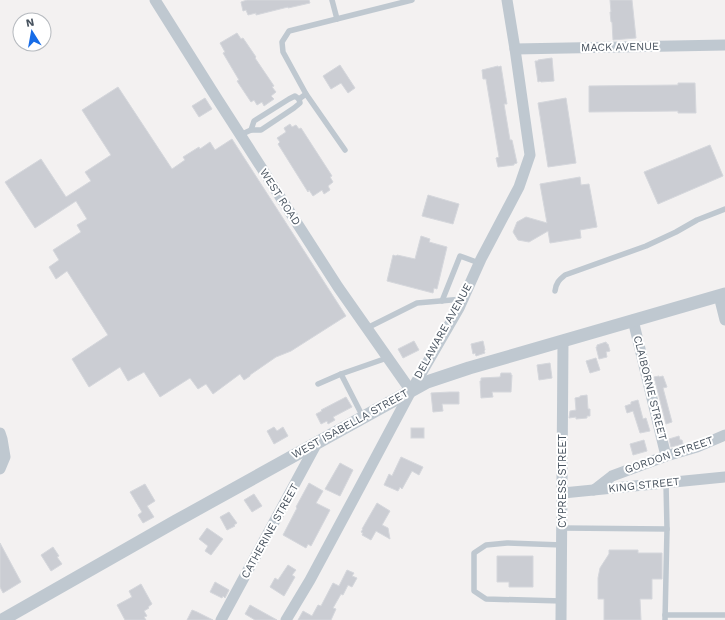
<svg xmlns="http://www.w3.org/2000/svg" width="725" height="620" font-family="'Work Sans',sans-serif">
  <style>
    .building { fill: #cbcdd3; stroke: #d5d7dc }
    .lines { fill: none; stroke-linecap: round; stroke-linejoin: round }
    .service { stroke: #bfc8d0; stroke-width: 5.5 }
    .minor { stroke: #bfc8d0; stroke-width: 11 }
    .tertiary { stroke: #bfc8d0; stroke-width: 13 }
    .labels { text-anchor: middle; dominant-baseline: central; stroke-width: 4; stroke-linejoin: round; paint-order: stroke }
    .street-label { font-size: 11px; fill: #48535f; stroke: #fff }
  </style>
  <rect width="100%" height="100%" fill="#f3f1f1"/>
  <g class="building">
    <path d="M247 0H309L310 3 288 8V7L256 15V13L248 15 246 10 243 11 241 2Z"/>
    <path d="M610 0H632L636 38 613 40 612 22H611L610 12H611Z"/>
    <path d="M237 33 241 39 243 38 256 57 255 58 274 86 272 87 276 92 271 96 274 99 264 106 262 102 257 105 254 100 251 102 237 81 239 80 223 53 225 52 220 43Z"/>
    <path d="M552 58 554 81 541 82 540 81 538 82 535 61H538V60Z"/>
    <path d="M340 65 355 88 348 93 341 83 331 89 323 76Z"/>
    <path d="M498 66V67L501 66 507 104H504L510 140H512L517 163 514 164V165L498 167 496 158 499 157 486 79H483L482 70Z"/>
    <path d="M678 83H695L696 113H678V111L589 112V86L678 85Z"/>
    <path d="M118 87 172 169 185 160 183 157 199 147 200 149 210 142 215 150 232 139 346 316 291 351 276 357 250 375V376L244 380 240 374 213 394 206 384 198 389 190 378 160 397 144 372 128 381 120 367 89 387 72 359 108 335 67 271 56 279 49 267 59 260 53 250 81 232 77 225 87 219 76 201 35 228 5 182 41 159 66 197 91 181 85 172 111 155 82 110Z"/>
    <path d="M205 98 212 109 199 117 192 106Z"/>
    <path d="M566 98 576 163 548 167 538 103Z"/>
    <path d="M290 124 292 127 296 125 299 129 301 128 332 176 330 177 333 182 328 186 330 190 324 194 322 190 313 196 309 190 308 192 278 144 280 142 277 138 286 132 284 128Z"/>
    <path d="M710 145 723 176 658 204 644 172Z"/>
    <path d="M580 177 581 185 589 184 597 227 580 230 581 238 550 243 548 231 529 242 518 240 513 232 517 222 526 217 547 223 540 184Z"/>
    <path d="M428 195 459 204 453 224 422 216Z"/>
    <path d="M421 236 430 239 429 242 447 247 437 289 434 288 433 293 387 281 393 255 396 256 397 255 415 259Z"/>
    <path d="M414 341 419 350 403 358 398 349Z"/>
    <path d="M483 341 485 350 484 351 485 353 476 356 475 353 473 354 471 344Z"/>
    <path d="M606 342 607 344H608L610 351 606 352 607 357 599 359 596 347H597V345Z"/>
    <path d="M596 358 600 370 590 373 586 361Z"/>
    <path d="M550 363 552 378 539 380 537 365Z"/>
    <path d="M501 373H511V375H512L511 392H492L493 397 481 398 480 381H481V378L500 377Z"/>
    <path d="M659 376V377L663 376 667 387 663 388 672 422 666 424 654 377Z"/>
    <path d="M450 392H459V404H442L443 411 433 412 431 393Z"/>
    <path d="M587 395 588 409H590V416H587V418L576 419V417L569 418 570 411 576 410 575 398 580 397V396Z"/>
    <path d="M346 397 352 407 333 417 335 420 328 424 327 421 321 424 316 414 322 411 321 410Z"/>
    <path d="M638 400 643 419 646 418 650 431 640 433 633 411 627 413 625 406 631 404V402Z"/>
    <path d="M274 427 277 431 283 427 288 436 274 444 267 431Z"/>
    <rect x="411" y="428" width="13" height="10"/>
    <path d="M679 436 680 440H682L683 444 671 447 669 439Z"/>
    <path d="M644 440 647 451 633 455 630 444Z"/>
    <path d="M401 457 423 467 419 475 412 471 402 489 400 487 398 491 384 485 389 474 392 476Z"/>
    <path d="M340 463 353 470 340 496 325 489Z"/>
    <path d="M309 483 323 491 316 503 330 510 311 546 308 544 306 548 283 535 297 508 296 507Z"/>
    <path d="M145 484 155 501 147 506 154 517 143 523 138 515 142 512 130 492Z"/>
    <path d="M254 494 262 506 252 512 244 500Z"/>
    <path d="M377 503 390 511 382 525 388 528 390 539 376 531 371 540 362 535 363 533 361 532 363 529H362Z"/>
    <path d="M229 512 237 523 234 525 235 526 227 530 220 517Z"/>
    <path d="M207 528 223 539 211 555 205 551 208 546 199 539Z"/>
    <path d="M0 543 21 582 3 593 0 587Z"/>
    <path d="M53 547 59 556 57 557 62 564 51 571 41 555Z"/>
    <path d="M609 550H638V553H662V579H652V599H640L641 620H604V599H598V578L600 568 609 554Z"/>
    <path d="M497 556H533V587H509V582H497Z"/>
    <path d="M288 565 296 570 292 575 295 577 284 596 270 587 275 578 278 580Z"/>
    <path d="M347 570 354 573 352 576 357 578 352 587 348 585 343 595 341 594 333 608 336 609 331 620H298L303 611 312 616 318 605 321 606 333 583 339 586Z"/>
    <path d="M215 582 229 590 225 598 223 596 222 598 210 592Z"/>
    <path d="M141 584 152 604 148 607 149 608 144 611 147 616 144 617 146 620H125L117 605 132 597 129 591Z"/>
    <path d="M250 605 277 620H255L245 614Z"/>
    <path d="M192 610 197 612 213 620H187Z"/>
  </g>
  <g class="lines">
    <g class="service">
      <path d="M332 0 337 19"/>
      <path d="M251 130 254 121 289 99 295 96 299 99 306 94"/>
      <path d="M240 135 251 130H261L294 108 300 103 299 99"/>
      <path d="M345 150 306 94 283 52 282 42 289 31 412 0"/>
      <path d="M555 291C556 283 559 280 565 275L646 246 676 232 697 220 725 209"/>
      <path d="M442 301 460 256 479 263"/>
      <path d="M367 328 417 303 463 299"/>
      <path d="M341 374 363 417"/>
      <path d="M318 384 341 374 387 358"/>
      <path d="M666 483 667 529"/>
      <path d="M562 528 667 529 665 620"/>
      <path d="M562 601 486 599 474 591V553L486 545 507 543 562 545"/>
      <path d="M665 615H725"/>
    </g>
    <g class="minor">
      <path d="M155 0 216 97 338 287 411 391"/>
      <path d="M515 49 725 45"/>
      <path d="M719 296 725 320"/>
      <path d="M633 320 666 456"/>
      <path d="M0 433 2 439 5 457 0 469"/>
      <path d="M594 490 612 476 666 456 697 447 725 435"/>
      <path d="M563 493 725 477"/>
      <path d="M221 620 318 441"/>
      <path d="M286 620 310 580 361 485 411 391 459 308 481 259 519 187 530 155 515 49 507 0"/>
      <path d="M561 620 563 341"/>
    </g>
    <path class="tertiary" d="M2 620 176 521 427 382 469 368 725 294"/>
  </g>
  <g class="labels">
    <g class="street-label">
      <text transform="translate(620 47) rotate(-1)">MACK AVENUE</text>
      <text transform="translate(280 197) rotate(57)">WEST ROAD</text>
      <text transform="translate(443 331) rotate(-61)">DELAWARE AVENUE</text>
      <text transform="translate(650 388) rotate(76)">CLAIBORNE STREET</text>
      <text transform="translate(350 424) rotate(-29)">WEST ISABELLA STREET</text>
      <text transform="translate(669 455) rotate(-19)">GORDON STREET</text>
      <text transform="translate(562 481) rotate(-90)">CYPRESS STREET</text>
      <text transform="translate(644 485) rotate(-6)">KING STREET</text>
      <text transform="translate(270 531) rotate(-61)">CATHERINE STREET</text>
    </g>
  </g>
  <g transform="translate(32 32) rotate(349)"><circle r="19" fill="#ffffff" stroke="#b6babf"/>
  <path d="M0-3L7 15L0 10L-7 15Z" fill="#176ce7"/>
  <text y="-6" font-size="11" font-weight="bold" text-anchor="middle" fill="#48535f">N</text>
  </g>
</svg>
